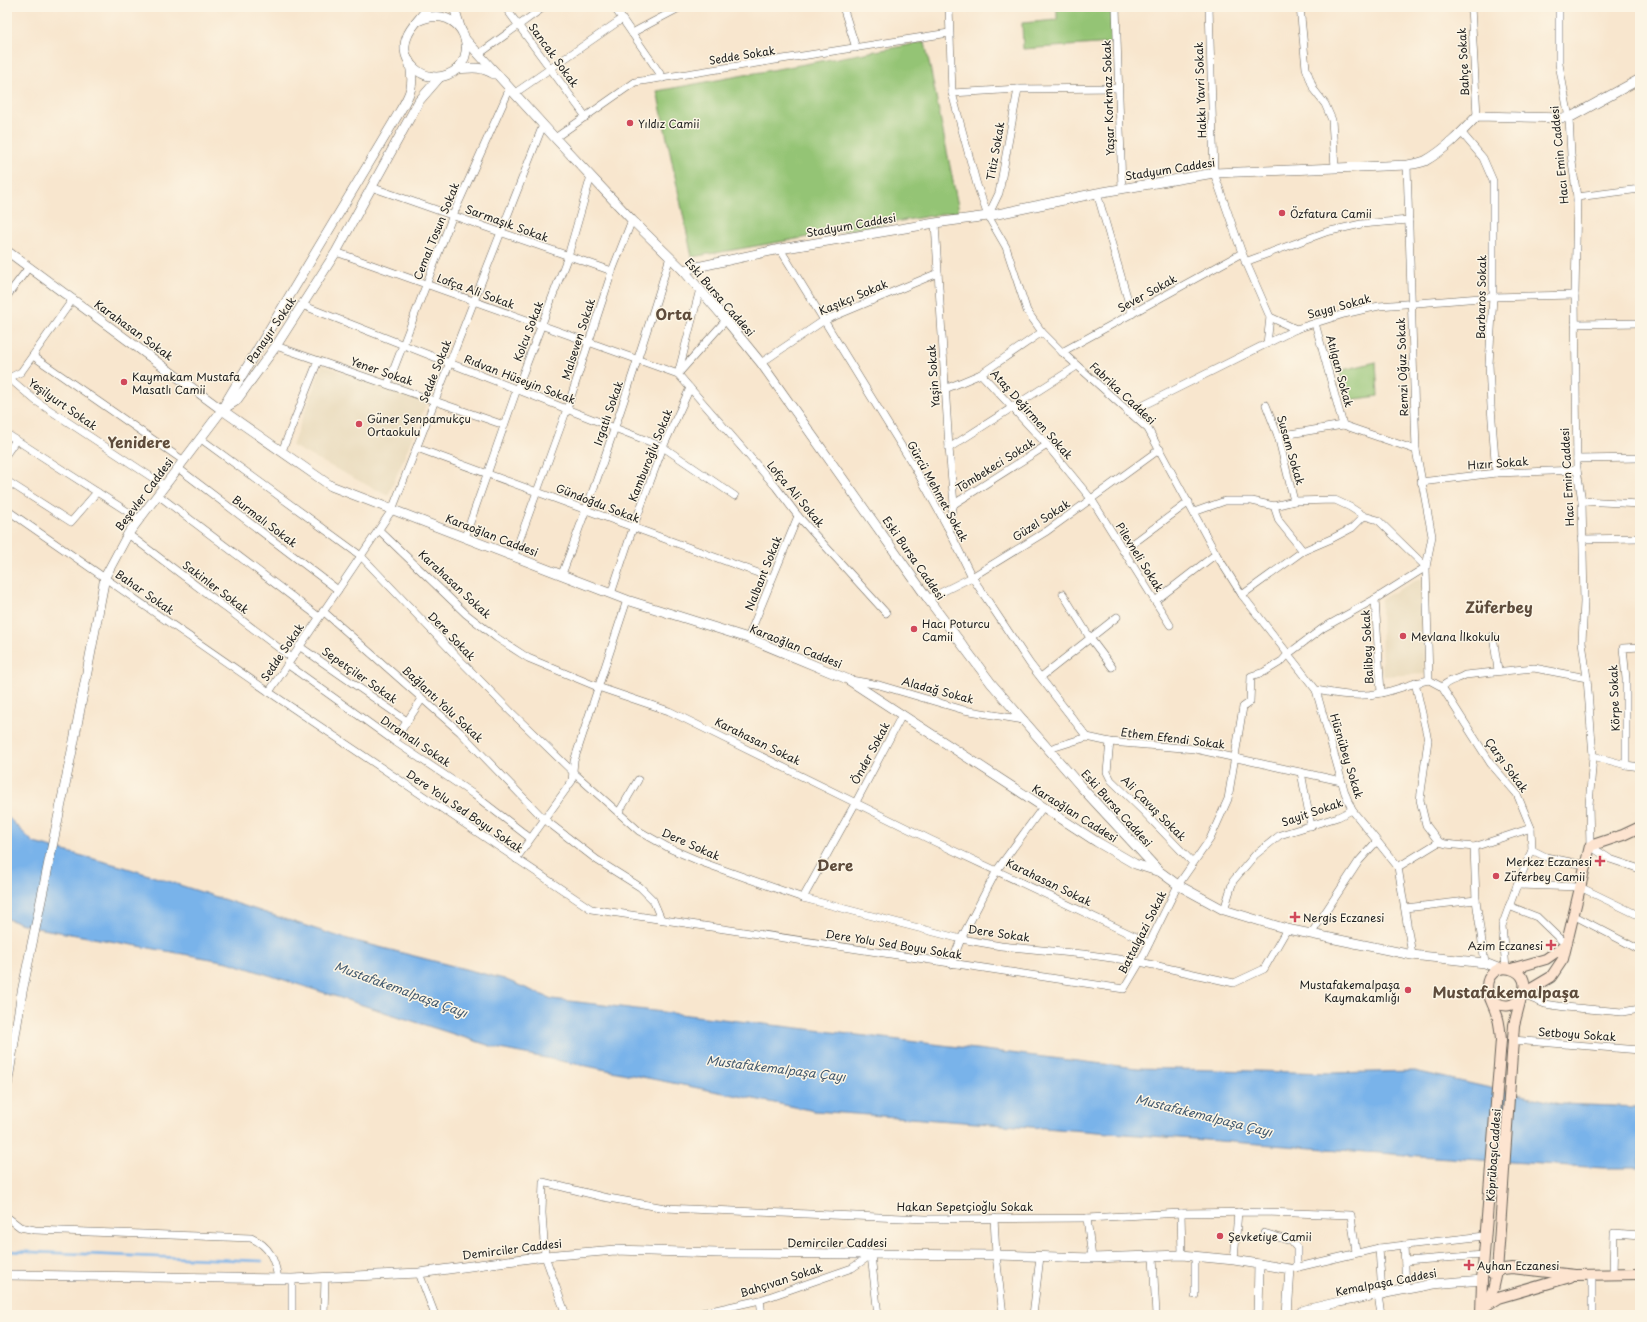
<svg xmlns="http://www.w3.org/2000/svg" width="1647" height="1322" font-family="'Playpen Sans',sans-serif">
  <style>
    .built { fill: #e8d9ba }
    .green { fill: #94c474; stroke: #587048 }
    .water { fill: #79b3ea; stroke: #4a6883 }
    .lines { fill: none; stroke-linecap: round; stroke-linejoin: round }
    .stream { stroke: #79b3ea; stroke-width: 2.5 }
    .minor-casing { stroke: #69635a; stroke-width: 8 }
    .tertiary-casing { stroke: #69635a; stroke-width: 10 }
    .secondary-casing { stroke: #69635a; stroke-width: 12 }
    .minor { stroke: #fff; stroke-width: 7 }
    .tertiary { stroke: #fff; stroke-width: 9 }
    .secondary { stroke: #fde4d0; stroke-width: 10 }
    .poi-dot { fill: #d1495b; stroke: #fcf5e5; stroke-width: 1.5 }
    .labels { text-anchor: middle; dominant-baseline: central; stroke-width: 3; stroke-linejoin: round; paint-order: stroke }
    .street-label { font-size: 11px; fill: #1c1c1c; stroke: #fcf5e5 }
    .poi-label { font-size: 11px; fill: #1c1c1c; stroke: #fcf5e5; text-anchor: start }
    .water-label { font-size: 12px; font-style: italic; fill: #41586e; stroke: #fcf5e5 }
    .district-label { font-size: 15px; font-weight: bold; fill: #5e4c3c; stroke: #fcf5e5 }
  </style>
  <rect width="100%" height="100%" fill="#fcf5e5"/>
  <filter id="ink" filterUnits="userSpaceOnUse"><feTurbulence type="fractalNoise" baseFrequency=".025" numOctaves="2"/><feDisplacementMap in="SourceGraphic" scale="8" xChannelSelector="R" yChannelSelector="G"/><feConvolveMatrix kernelMatrix="1 2 1 2 8 2 1 2 1" color-interpolation-filters="sRGB"/></filter>
  <filter id="wash" filterUnits="userSpaceOnUse"><feTurbulence type="fractalNoise" baseFrequency=".012" numOctaves="4" result="noise"/><feDisplacementMap in="SourceGraphic" scale="16" xChannelSelector="R" yChannelSelector="G"/><feGaussianBlur stdDeviation="0.9" result="paint"/><feColorMatrix in="noise" values="0 0 0 0 0 0 0 0 0 0 0 0 0 0 0 0 0 1.4 0 .05"/><feComposite in="paint" operator="in"/></filter>
  <g filter="url(#wash)">
    <rect width="100%" height="100%" fill="#f8e6ce"/>
    <g class="built">
      <path d="M322 365 427 402 388 496 292 446Z"/>
      <path d="M1421 578 1425 674 1382 676 1381 599Z"/>
    </g>
    <g class="green">
      <path d="M1057 7H1111L1113 43 1023 49 1022 23 1057 20Z"/>
      <path d="M925 42 959 211 692 257 657 91Z"/>
      <path d="M1376 362 1378 396 1349 400 1339 371Z"/>
    </g>
    <path class="water" d="M7 816 34 843 124 867 340 937 504 979 552 999 1137 1068 1332 1073 1415 1071 1561 1104 1640 1107V1168H1603L1434 1157 815 1111 500 1049 228 962 37 928 7 919Z"/>
    <g class="lines">
      <path class="stream" d="M7 1251 262 1261"/>
    </g>
  </g>
  <g filter="url(#ink)">
    <g class="lines">
      <g class="minor-casing">
        <g id="minor">
          <path d="M505 7 586 117"/>
          <path d="M614 7 663 78"/>
          <path d="M843 7 856 48"/>
          <path d="M949 7 952 93 977 185 988 216 1006 247 1027 311 1042 332 1062 352 1148 429 1216 554 1242 595 1316 690C1337 694 1359 698 1381 693 1397 690 1412 683 1429 680"/>
          <path d="M1116 7 1122 189"/>
          <path d="M1209 7 1214 173 1242 253 1270 317 1267 344"/>
          <path d="M1300 7 1306 68 1314 90 1325 104 1332 120 1335 168"/>
          <path d="M1471 7 1477 116"/>
          <path d="M1559 7V64L1569 118 1571 155 1577 197 1575 295 1577 470 1582 501 1584 602 1582 642 1587 678 1593 756 1589 805 1590 846 1610 859 1640 869"/>
          <path d="M632 33 681 7"/>
          <path d="M479 54 544 7"/>
          <path d="M515 93 622 19"/>
          <path d="M952 93 1018 89 1118 88"/>
          <path d="M1461 132 1483 158 1493 181V297L1489 364 1491 407 1496 473"/>
          <path d="M555 138 635 82 949 33"/>
          <path d="M371 187 612 271"/>
          <path d="M1097 193 1132 314"/>
          <path d="M1577 197 1640 189"/>
          <path d="M988 216 999 193 1018 89"/>
          <path d="M935 223 949 448 954 504 947 526"/>
          <path d="M780 249 915 468 947 526 972 577 1030 664 1087 737"/>
          <path d="M336 252 678 374 700 289"/>
          <path d="M1245 262 1326 232 1361 224 1409 220"/>
          <path d="M7 296 29 267"/>
          <path d="M302 305 663 447 735 496"/>
          <path d="M1270 317 1296 329"/>
          <path d="M1315 323 1343 425"/>
          <path d="M1575 324 1640 323"/>
          <path d="M276 346 504 425"/>
          <path d="M1062 352 1242 253"/>
          <path d="M33 356 184 461"/>
          <path d="M761 363 823 321 938 273"/>
          <path d="M981 374 1042 332"/>
          <path d="M7 377 9 378 21 372 73 299"/>
          <path d="M9 378 36 401 165 486"/>
          <path d="M388 384 453 215 510 88"/>
          <path d="M690 388 776 487 798 516 886 613"/>
          <path d="M945 389 981 374 1047 445 1092 500 1170 625"/>
          <path d="M1266 405 1278 436 1294 501"/>
          <path d="M1128 413 1296 329 1344 314 1379 306 1493 297 1575 295"/>
          <path d="M7 434 139 519"/>
          <path d="M1278 436 1343 425 1416 450"/>
          <path d="M201 439 361 556 460 660 511 712 574 773 639 831 671 849 704 863 803 898 961 939 1001 946 1083 954 1140 962 1234 983 1264 969 1287 929"/>
          <path d="M417 448 772 578"/>
          <path d="M949 448 1077 366"/>
          <path d="M282 451 318 361"/>
          <path d="M7 453 16 440"/>
          <path d="M1577 459 1640 458"/>
          <path d="M178 468 338 590"/>
          <path d="M7 481 71 522 97 492"/>
          <path d="M1421 482 1496 473 1577 470"/>
          <path d="M158 495 319 617"/>
          <path d="M1582 501 1640 504"/>
          <path d="M954 504 1047 445"/>
          <path d="M1274 506 1279 521 1303 551"/>
          <path d="M7 510 269 692 591 909 1124 989 1140 962 1178 885 1210 839 1228 799 1243 707 1250 702 1251 676 1264 672 1282 661 1288 654 1323 628 1375 599 1426 567 1432 536 1416 450 1407 165"/>
          <path d="M1194 512 1225 501H1252L1274 506 1294 501 1335 500 1350 507 1364 516 1378 520 1426 567 1429 680"/>
          <path d="M379 530 466 614 497 638 528 658 598 687 669 711 931 840 1149 943"/>
          <path d="M128 534 292 658"/>
          <path d="M465 537 517 389 568 256 591 176"/>
          <path d="M1582 539 1640 538"/>
          <path d="M1123 551 1189 502"/>
          <path d="M514 555 567 409 612 271 632 220"/>
          <path d="M562 574C602 470 637 364 670 257"/>
          <path d="M611 594 633 528 663 447 690 388 678 374 726 320"/>
          <path d="M1063 594 1090 638 1112 667"/>
          <path d="M1242 595 1303 551 1331 539 1352 528 1364 516"/>
          <path d="M928 599 972 577 1047 531 1160 449"/>
          <path d="M1375 599 1381 693"/>
          <path d="M1155 601 1216 554"/>
          <path d="M323 611 460 732 544 819 597 860 640 887 653 900 661 919"/>
          <path d="M1493 636 1498 670"/>
          <path d="M748 638 798 516"/>
          <path d="M299 646 407 721"/>
          <path d="M287 664 394 741 473 794 530 838"/>
          <path d="M1041 677 1117 617"/>
          <path d="M851 680 879 685 964 710 1024 720"/>
          <path d="M1429 680 1442 687 1491 764 1517 794 1531 828 1532 850 1517 885 1502 926 1506 968"/>
          <path d="M1415 682 1428 740 1420 800 1426 825 1439 842 1446 844 1474 847 1531 828"/>
          <path d="M1442 687C1448 680 1457 680 1465 675L1534 668 1587 678"/>
          <path d="M1316 690 1345 793 1352 810 1398 867 1412 955"/>
          <path d="M269 692 392 510 543 125"/>
          <path d="M394 741 422 699"/>
          <path d="M1110 742 1107 772 1111 780 1144 812 1193 863"/>
          <path d="M1049 749 1087 737 1110 742 1195 749 1341 781"/>
          <path d="M1593 756 1626 765 1640 767"/>
          <path d="M1626 765V679L1623 648 1640 647"/>
          <path d="M1301 772 1311 826"/>
          <path d="M619 812 638 780"/>
          <path d="M1474 847 1476 900 1485 963"/>
          <path d="M1532 850 1546 857 1585 865"/>
          <path d="M516 859 572 781 574 761 627 600"/>
          <path d="M1398 867 1439 842"/>
          <path d="M1517 885 1580 887 1640 916"/>
          <path d="M803 898 856 802 902 715"/>
          <path d="M1509 906 1537 917 1566 945"/>
          <path d="M1405 908 1476 900"/>
          <path d="M1224 910 1233 881 1255 855 1280 835 1338 817 1352 810"/>
          <path d="M1573 915 1640 950"/>
          <path d="M1311 934 1359 861 1376 842"/>
          <path d="M951 964 961 939 997 870 1043 807"/>
          <path d="M1523 995 1545 1004 1565 1007 1622 1012 1640 1009"/>
          <path d="M1513 1040 1640 1050"/>
          <path d="M1181 1213 1182 1255"/>
          <path d="M7 1217 20 1227 35 1230 251 1238C270 1246 275 1260 278 1279"/>
          <path d="M994 1218 996 1255 1003 1315"/>
          <path d="M1087 1218 1092 1258"/>
          <path d="M1264 1233 1291 1241 1297 1248V1268"/>
          <path d="M1404 1245 1406 1290"/>
          <path d="M1379 1248 1382 1295"/>
          <path d="M1153 1256 1156 1315"/>
          <path d="M1234 1260 1238 1212"/>
          <path d="M1405 1261 1484 1255"/>
          <path d="M1290 1269 1379 1248 1485 1236"/>
          <path d="M419 1273 435 1315"/>
          <path d="M1592 1275V1315"/>
          <path d="M1613 1275 1614 1233 1640 1235"/>
          <path d="M1195 1295V1257"/>
          <path d="M1378 1295 1381 1315"/>
          <path d="M760 1300 762 1315"/>
          <path d="M292 1315V1279"/>
          <path d="M324 1315 325 1277"/>
          <path d="M566 1315 545 1256 542 1213 543 1182 603 1197 665 1208 926 1219 1087 1218 1181 1213 1264 1212 1351 1215 1356 1252"/>
          <path d="M693 1315 760 1300 852 1268 871 1255 878 1315"/>
          <path d="M1033 1315 1040 1257"/>
        </g>
      </g>
      <g class="tertiary-casing">
        <g id="tertiary">
          <path d="M454 7 460 27"/>
          <path d="M418 21C464 0 484 61 447 75 424 84 397 61 407 37 411 25 422 18 428 7"/>
          <path d="M465 39 555 138 632 220 683 270 726 320 761 363 928 599 991 683 1083 789 1159 871 1178 885 1224 910 1287 929 1412 955 1485 963 1500 969"/>
          <path d="M409 61C417 90 407 98 393 123L226 402 222 410 236 401 276 346 336 252 419 101 439 78"/>
          <path d="M457 69C472 68 480 66 494 74"/>
          <path d="M7 251 222 410 331 486 627 600 748 638 847 679 1097 842 1135 864 1157 871"/>
          <path d="M683 270 780 249 935 223 988 216 1097 193 1214 173 1407 165C1413 164 1420 163 1425 161 1445 150 1462 132 1477 116L1569 118 1640 79"/>
          <path d="M7 1086 22 992 73 746 105 577 128 534 222 410"/>
          <path d="M7 1275 292 1279 419 1273 545 1256 615 1250 718 1253 996 1255 1092 1258 1182 1255 1234 1260 1290 1269 1287 1315"/>
          <path d="M1258 1315 1259 1264"/>
          <path d="M1296 1315 1305 1310 1339 1302 1433 1284 1482 1280"/>
        </g>
      </g>
      <g class="secondary-casing">
        <g id="secondary">
          <path d="M1511 969 1546 959 1566 945"/>
          <path d="M1524 993 1551 977 1563 959 1590 846 1623 835 1640 827"/>
          <path d="M1492 1274 1503 1269 1512 1268 1575 1275 1640 1274"/>
          <path d="M1483 1307 1493 1290 1497 1272 1514 1025 1521 998"/>
          <path d="M1484 1307 1498 1298 1570 1277"/>
          <path d="M1481 1315 1482 1280 1501 1040C1500 1031 1500 1021 1496 1013 1492 1000 1480 985 1493 973 1497 969 1503 967 1510 969 1541 976 1516 1025 1490 997"/>
        </g>
      </g>
      <use href="#minor" class="minor"/>
      <use href="#tertiary" class="tertiary"/>
      <use href="#secondary" class="secondary"/>
    </g>
  </g>
  <g class="poi-dot">
    <circle cx="630" cy="123" r="4"/>
    <circle cx="1282" cy="213" r="4"/>
    <circle cx="124" cy="382" r="4"/>
    <circle cx="359" cy="424" r="4"/>
    <circle cx="914" cy="629" r="4"/>
    <circle cx="1403" cy="636" r="4"/>
    <path d="M1598 855h4v4h4v4h-4v4h-4v-4h-4v-4h4z"/>
    <circle cx="1496" cy="876" r="4"/>
    <path d="M1293 911h4v4h4v4h-4v4h-4v-4h-4v-4h4z"/>
    <path d="M1549 939h4v4h4v4h-4v4h-4v-4h-4v-4h4z"/>
    <circle cx="1408" cy="990" r="4"/>
    <circle cx="1220" cy="1236" r="4"/>
    <path d="M1467 1259h4v4h4v4h-4v4h-4v-4h-4v-4h4z"/>
  </g>
  <g class="labels">
    <g class="street-label">
      <text transform="translate(554 55) rotate(54)">Sancak Sokak</text>
      <text transform="translate(742 55) rotate(-9)">Sedde Sokak</text>
      <text transform="translate(1463 62) rotate(-93)">Bahçe Sokak</text>
      <text transform="translate(1200 90) rotate(-92)">Hakkı Yavri Sokak</text>
      <text transform="translate(1108 98) rotate(-92)">Yaşar Korkmaz Sokak</text>
      <text transform="translate(995 151) rotate(-80)">Titiz Sokak</text>
      <text transform="translate(1559 155) rotate(-96)">Hacı Emin Caddesi</text>
      <text transform="translate(1170 169) rotate(-9)">Stadyum Caddesi</text>
      <text transform="translate(507 223) rotate(20)">Sarmaşık Sokak</text>
      <text transform="translate(851 225) rotate(-10)">Stadyum Caddesi</text>
      <text transform="translate(436 231) rotate(-68)">Cemal Tosun Sokak</text>
      <text transform="translate(476 291) rotate(20)">Lofça Ali Sokak</text>
      <text transform="translate(1147 293) rotate(-29)">Sever Sokak</text>
      <text transform="translate(720 297) rotate(49)">Eski Bursa Caddesi</text>
      <text transform="translate(853 297) rotate(-23)">Kaşıkçı Sokak</text>
      <text transform="translate(1481 297) rotate(-89)">Barbaros Sokak</text>
      <text transform="translate(1339 306) rotate(-15)">Saygı Sokak</text>
      <text transform="translate(134 330) rotate(36)">Karahasan Sokak</text>
      <text transform="translate(271 330) rotate(-56)">Panayır Sokak</text>
      <text transform="translate(528 331) rotate(-69)">Kolcu Sokak</text>
      <text transform="translate(578 339) rotate(-72)">Malseven Sokak</text>
      <text transform="translate(1402 367) rotate(-92)">Remzi Oğuz Sokak</text>
      <text transform="translate(382 371) rotate(19)">Yener Sokak</text>
      <text transform="translate(435 371) rotate(-68)">Sedde Sokak</text>
      <text transform="translate(1340 371) rotate(75)">Atılgan Sokak</text>
      <text transform="translate(933 376) rotate(-94)">Yaşin Sokak</text>
      <text transform="translate(520 379) rotate(21)">Rıdvan Hüseyin Sokak</text>
      <text transform="translate(1123 393) rotate(43)">Fabrika Caddesi</text>
      <text transform="translate(63 404) rotate(35)">Yeşilyurt Sokak</text>
      <text transform="translate(608 413) rotate(-71)">Irgatlı Sokak</text>
      <text transform="translate(1032 414) rotate(48)">Ataş Değirmen Sokak</text>
      <text transform="translate(1291 450) rotate(74)">Susam Sokak</text>
      <text transform="translate(650 455) rotate(-68)">Kamburoğlu Sokak</text>
      <text transform="translate(1498 463) rotate(-4)">Hızır Sokak</text>
      <text transform="translate(995 465) rotate(-32)">Tömbekeci Sokak</text>
      <text transform="translate(1567 477) rotate(-93)">Hacı Emin Caddesi</text>
      <text transform="translate(938 491) rotate(61)">Gürcü Mehmet Sokak</text>
      <text transform="translate(144 494) rotate(-53)">Beşevler Caddesi</text>
      <text transform="translate(796 494) rotate(50)">Lofça Ali Sokak</text>
      <text transform="translate(598 503) rotate(21)">Gündoğdu Sokak</text>
      <text transform="translate(1041 520) rotate(-33)">Güzel Sokak</text>
      <text transform="translate(265 521) rotate(37)">Burmalı Sokak</text>
      <text transform="translate(492 535) rotate(21)">Karaoğlan Caddesi</text>
      <text transform="translate(1140 557) rotate(58)">Pilevneli Sokak</text>
      <text transform="translate(914 558) rotate(55)">Eski Bursa Caddesi</text>
      <text transform="translate(763 573) rotate(-68)">Nalbant Sokak</text>
      <text transform="translate(455 584) rotate(43)">Karahasan Sokak</text>
      <text transform="translate(216 587) rotate(37)">Sakinler Sokak</text>
      <text transform="translate(145 592) rotate(35)">Bahar Sokak</text>
      <text transform="translate(452 636) rotate(46)">Dere Sokak</text>
      <text transform="translate(796 646) rotate(22)">Karaoğlan Caddesi</text>
      <text transform="translate(1367 647) rotate(-93)">Balibey Sokak</text>
      <text transform="translate(282 652) rotate(-56)">Sedde Sokak</text>
      <text transform="translate(360 675) rotate(35)">Sepetçiler Sokak</text>
      <text transform="translate(938 690) rotate(15)">Aladağ Sokak</text>
      <text transform="translate(1614 698) rotate(-92)">Körpe Sokak</text>
      <text transform="translate(443 704) rotate(43)">Bağlantı Yolu Sokak</text>
      <text transform="translate(1173 738) rotate(7)">Ethem Efendi Sokak</text>
      <text transform="translate(416 741) rotate(34)">Dıramalı Sokak</text>
      <text transform="translate(758 741) rotate(26)">Karahasan Sokak</text>
      <text transform="translate(870 753) rotate(-62)">Önder Sokak</text>
      <text transform="translate(1347 756) rotate(73)">Hüsnübey Sokak</text>
      <text transform="translate(1507 765) rotate(54)">Çarşı Sokak</text>
      <text transform="translate(1117 808) rotate(48)">Eski Bursa Caddesi</text>
      <text transform="translate(1154 808) rotate(45)">Ali Çavuş Sokak</text>
      <text transform="translate(465 811) rotate(34)">Dere Yolu Sed Boyu Sokak</text>
      <text transform="translate(1312 812) rotate(-19)">Sayit Sokak</text>
      <text transform="translate(1075 813) rotate(32)">Karaoğlan Caddesi</text>
      <text transform="translate(691 844) rotate(24)">Dere Sokak</text>
      <text transform="translate(1049 882) rotate(26)">Karahasan Sokak</text>
      <text transform="translate(1142 932) rotate(-63)">Battalgazi Sokak</text>
      <text transform="translate(999 933) rotate(8)">Dere Sokak</text>
      <text transform="translate(894 944) rotate(9)">Dere Yolu Sed Boyu Sokak</text>
      <text transform="translate(1577 1034) rotate(4)">Setboyu Sokak</text>
      <text transform="translate(1493 1155) rotate(-86)">KöprübaşıCaddesi</text>
      <text x="965" y="1206">Hakan Sepetçioğlu Sokak</text>
      <text x="837" y="1242">Demirciler Caddesi</text>
      <text transform="translate(512 1249) rotate(-7)">Demirciler Caddesi</text>
      <text transform="translate(781 1280) rotate(-18)">Bahçıvan Sokak</text>
      <text transform="translate(1386 1282) rotate(-11)">Kemalpaşa Caddesi</text>
    </g>
    <g class="poi-label">
      <text x="638" y="123">Yıldız Camii</text>
      <text x="1290" y="213">Özfatura Camii</text>
      <text x="132" y="376">Kaymakam Mustafa<tspan x="132" dy="13">Masatlı Camii</tspan></text>
      <text x="367" y="418">Güner Şenpamukçu<tspan x="367" dy="13">Ortaokulu</tspan></text>
      <text x="922" y="623">Hacı Poturcu<tspan x="922" dy="13">Camii</tspan></text>
      <text x="1411" y="636">Mevlana İlkokulu</text>
      <text x="1592" y="861" text-anchor="end">Merkez Eczanesi</text>
      <text x="1504" y="876">Züferbey Camii</text>
      <text x="1303" y="917">Nergis Eczanesi</text>
      <text x="1543" y="945" text-anchor="end">Azim Eczanesi</text>
      <text x="1400" y="984" text-anchor="end">Mustafakemalpaşa<tspan x="1400" dy="13">Kaymakamlığı</tspan></text>
      <text x="1228" y="1236">Şevketiye Camii</text>
      <text x="1477" y="1265">Ayhan Eczanesi</text>
    </g>
    <g class="water-label">
      <text transform="translate(401 989) rotate(20)">Mustafakemalpaşa Çayı</text>
      <text transform="translate(776 1068) rotate(7)">Mustafakemalpaşa Çayı</text>
      <text transform="translate(1204 1115) rotate(14)">Mustafakemalpaşa Çayı</text>
    </g>
    <g class="district-label">
      <text x="674" y="313">Orta</text>
      <text x="139" y="441">Yenidere</text>
      <text x="1499" y="606">Züferbey</text>
      <text x="835" y="864">Dere</text>
      <text x="1506" y="991">Mustafakemalpaşa</text>
    </g>
  </g>
  <rect width="1647" height="1322" fill="none" stroke="#fcf5e5" stroke-width="24"/>
</svg>
